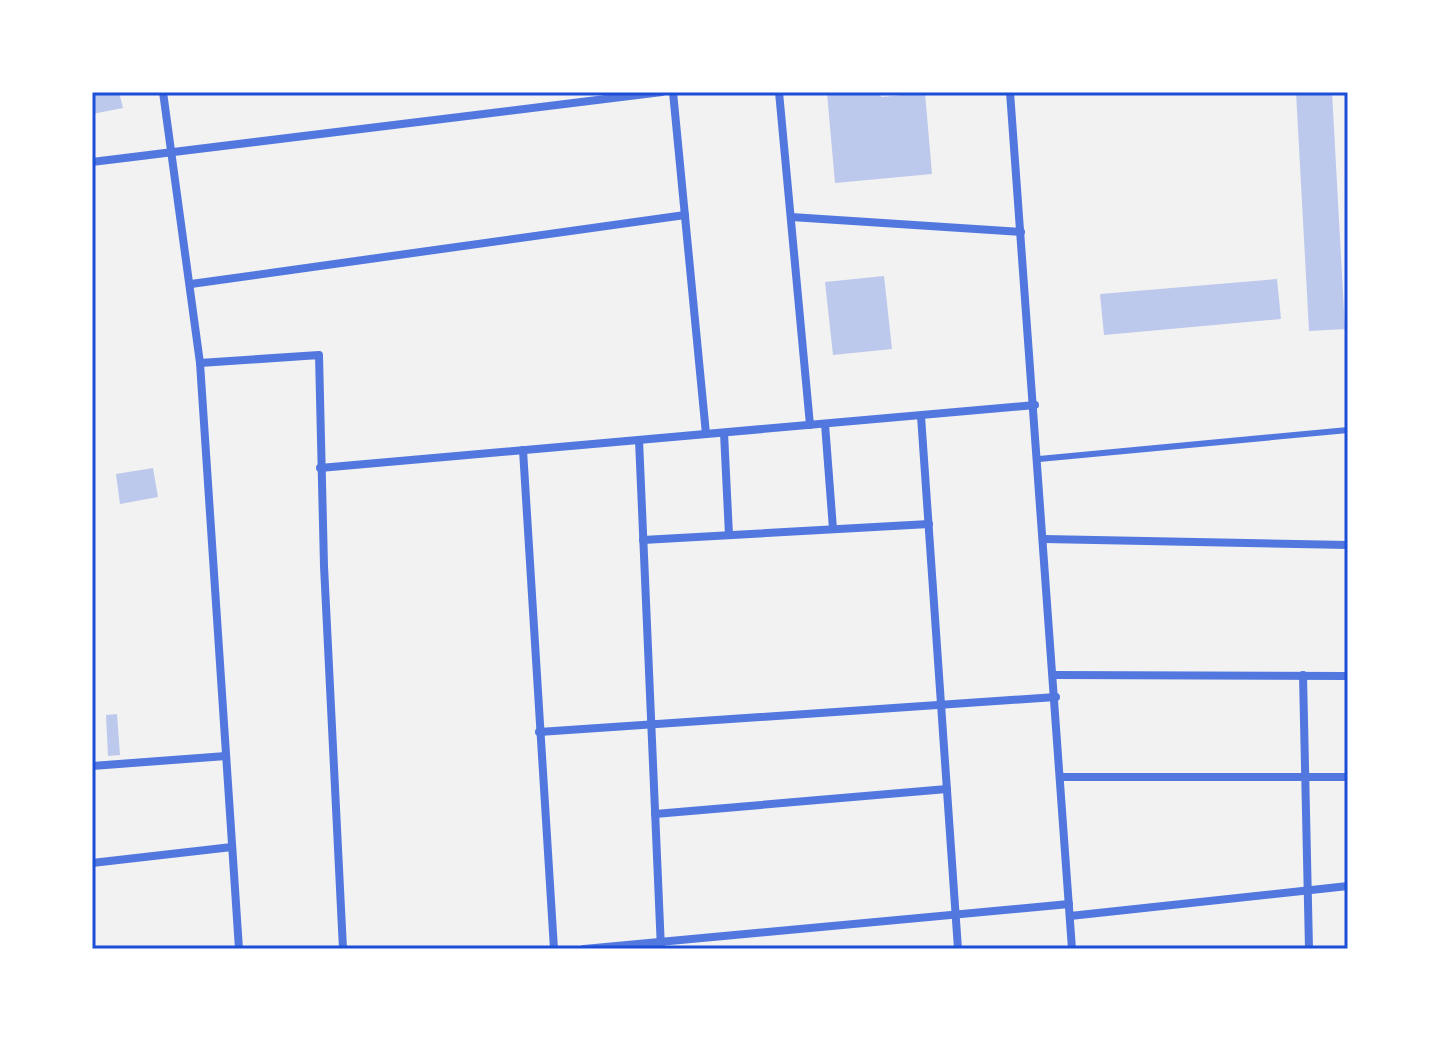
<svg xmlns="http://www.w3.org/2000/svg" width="1440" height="1041" font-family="Karla,sans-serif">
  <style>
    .building { fill: #bdc9ec }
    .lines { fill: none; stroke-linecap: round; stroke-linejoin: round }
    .service { stroke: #5277de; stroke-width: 6 }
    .minor { stroke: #5277de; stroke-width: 8 }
    .neatline { fill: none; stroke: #1d4ed8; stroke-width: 3 }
  </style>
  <rect width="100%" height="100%" fill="#f2f2f2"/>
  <g class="building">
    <path d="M92 92H119L123 108 92 114Z"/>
    <path d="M880 92 881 97 925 93 932 174 835 183 827 93Z"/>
    <path d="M1296 92H1332L1345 329 1309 331Z"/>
    <path d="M884 276 892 349 833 355 825 282Z"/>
    <path d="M1277 279 1281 319 1104 335 1100 294Z"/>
    <path d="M153 468 158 497 120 504 116 474Z"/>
    <path d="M117 714 120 755 108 756 106 715Z"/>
  </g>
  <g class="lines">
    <path class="service" d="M1039 459 1348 430"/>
    <g class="minor">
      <path d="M163 92 200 363 239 949"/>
      <path d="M673 92 706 434"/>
      <path d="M779 92 810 425"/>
      <path d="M1010 92 1072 949"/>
      <path d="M92 162 662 92"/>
      <path d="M791 217 1021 232"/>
      <path d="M191 284 685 215"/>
      <path d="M200 363 319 355 324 566 343 949"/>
      <path d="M921 416 958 949"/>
      <path d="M825 424 833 529"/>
      <path d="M724 433 729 535"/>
      <path d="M639 440 661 949"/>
      <path d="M523 450 554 949"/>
      <path d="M320 468 1035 405"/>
      <path d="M1044 539 1348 545"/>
      <path d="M643 540 929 524"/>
      <path d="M1054 675 1348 676"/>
      <path d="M1303 675 1309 949"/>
      <path d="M539 732 1056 697"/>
      <path d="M92 766 226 756"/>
      <path d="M1061 777H1348"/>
      <path d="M655 814 947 789"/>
      <path d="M92 863 232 847"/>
      <path d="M1070 916 1348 886"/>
      <path d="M584 949 1069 904"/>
    </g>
  </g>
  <rect width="1440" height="1041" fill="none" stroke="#ffffff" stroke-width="188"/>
  <rect x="94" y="94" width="1252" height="853" class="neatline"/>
</svg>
